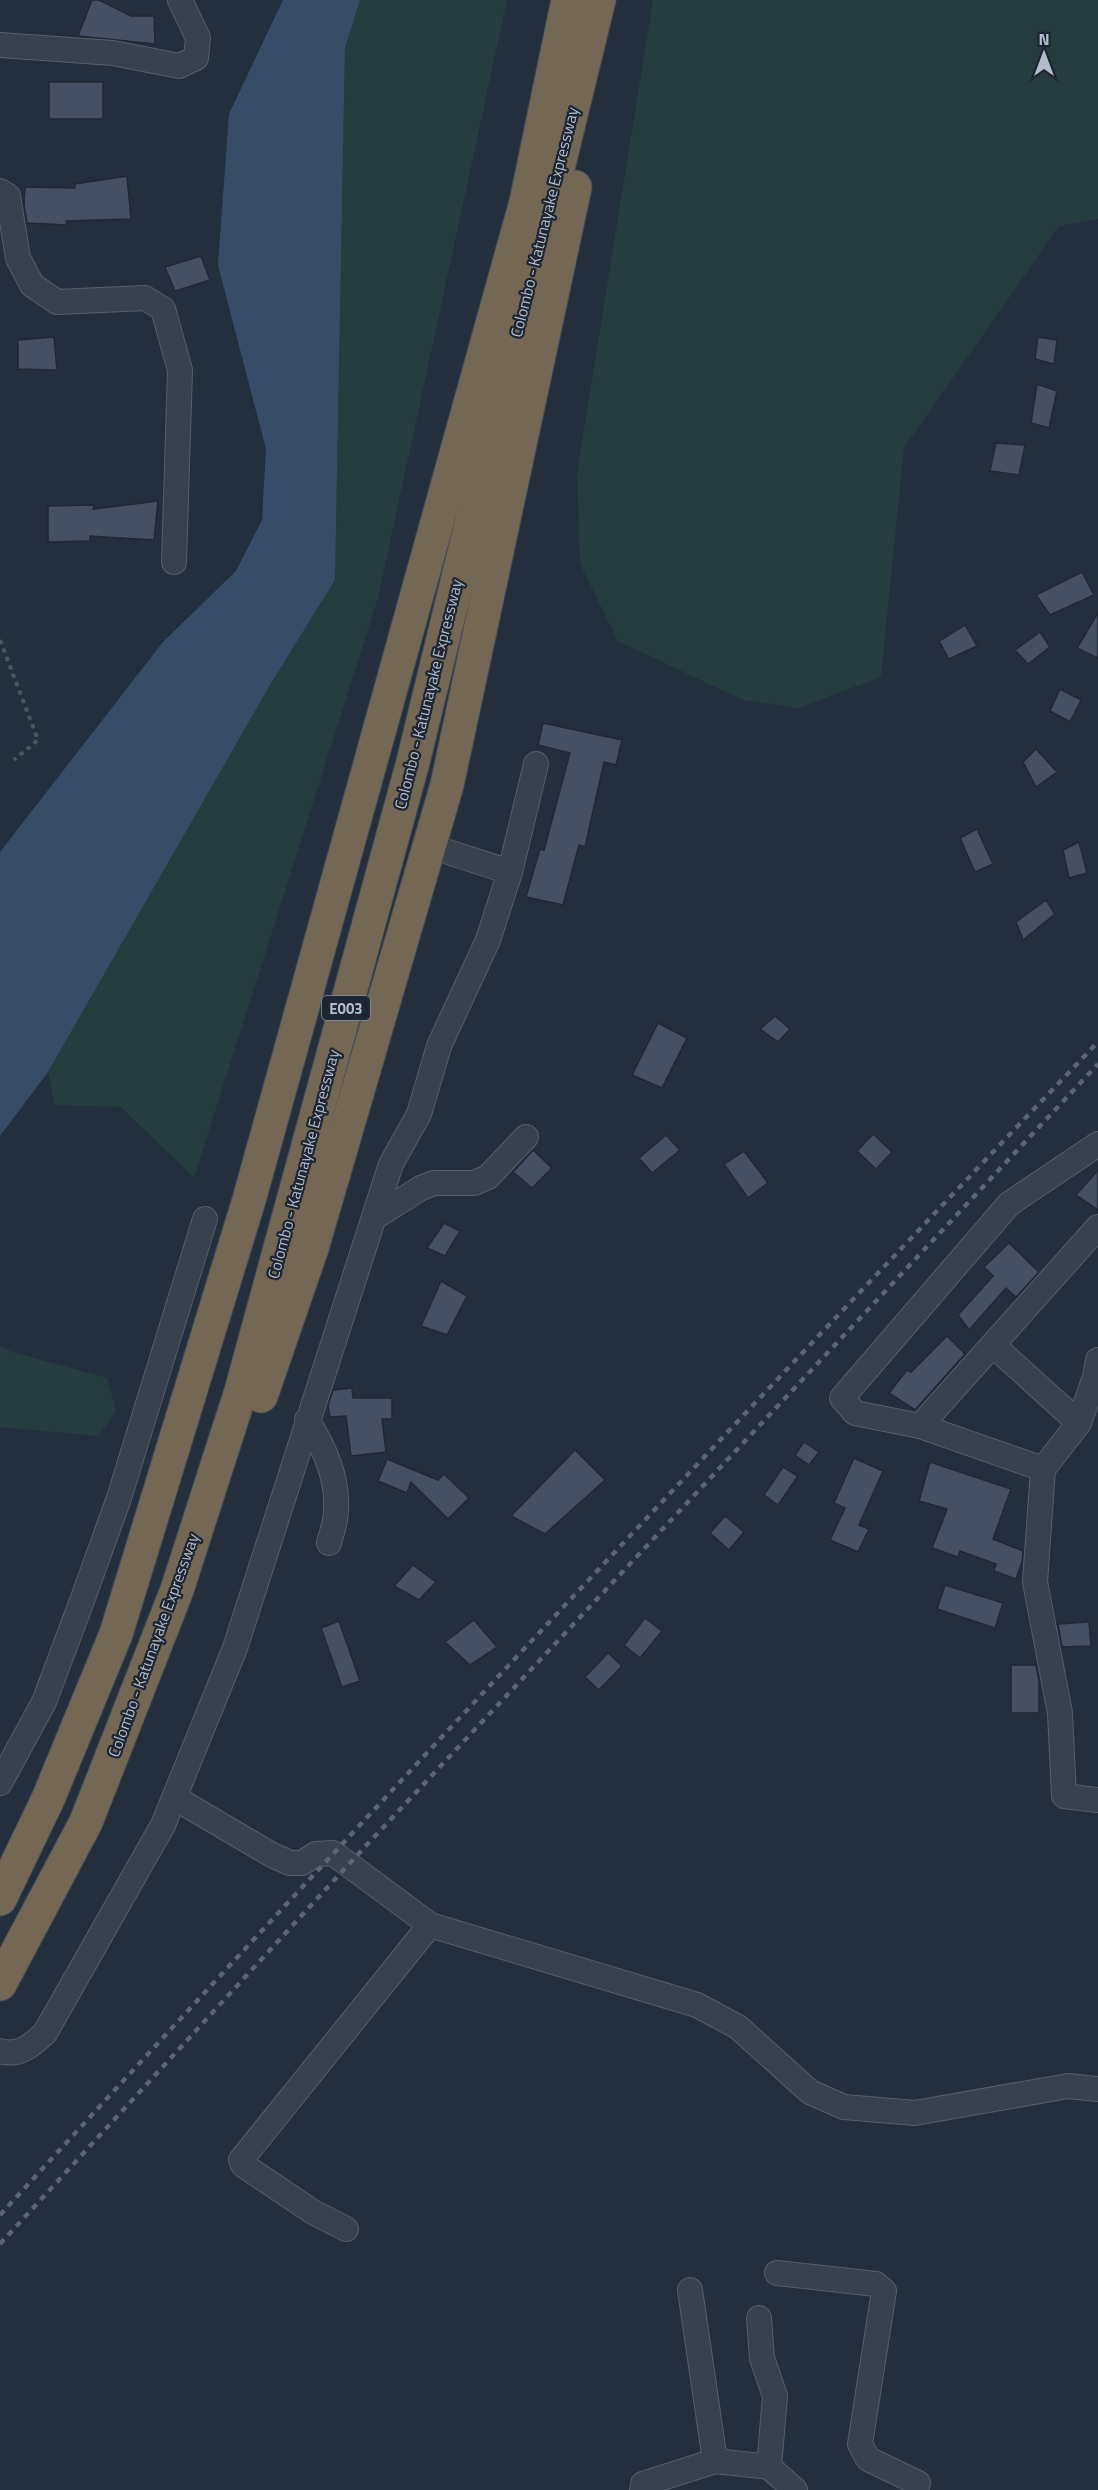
<svg xmlns="http://www.w3.org/2000/svg" width="1098" height="2490" font-family="'Titillium Web',sans-serif">
  <style>
    .green { fill: #263c3f }
    .water { fill: #394c67 }
    .building { fill: #455162; stroke: #1f2835; stroke-width: 1.5 }
    .lines { fill: none; stroke-linecap: round; stroke-linejoin: round }
    .minor-casing { stroke: #565f6c; stroke-width: 26 }
    .highway-casing { stroke: #434c59; stroke-width: 35 }
    .path { stroke: #44595c; stroke-width: 4; stroke-dasharray: 4.5 4.5; stroke-linecap: butt }
    .minor { stroke: #38414e; stroke-width: 24 }
    .highway { stroke: #746855; stroke-width: 33 }
    .rail { stroke: #5a6575; stroke-width: 4.5; stroke-dasharray: 6 6; stroke-linecap: butt }
    .labels { text-anchor: middle; dominant-baseline: central; stroke-width: 4.5; stroke-linejoin: round; paint-order: stroke }
    .shield { fill: #1d2633; stroke: #878f9c; stroke-width: 1.5 }
    .shield-label { font-size: 15px; font-weight: bold; fill: #b4bcc9 }
    .street-label { font-size: 16px; fill: #b4bcc9; stroke: #1d2633 }
  </style>
  <rect width="100%" height="100%" fill="#242f3e"/>
  <g class="green">
    <path d="M360 0H507L378 598 194 1178 121 1107 55 1105 48 1072 270 685 335 580 345 48Z"/>
    <path d="M653 0H1098V219L1059 226 904 448 881 677 798 708 743 700 618 641 580 564 577 473Z"/>
    <path d="M0 1346 12 1352 107 1378 116 1411 98 1436 0 1427Z"/>
  </g>
  <path class="water" d="M283 0H360L345 48 335 580 270 685 48 1072 0 1136V852L163 642 236 571 262 520 266 449 218 265 229 114Z"/>
  <g class="building">
    <path d="M92 0H99L131 16H154L155 44 78 36Z"/>
    <rect x="49" y="82" width="54" height="37"/>
    <path d="M127 176 131 219 66 221 67 225 27 223 24 204 25 187 75 188V184Z"/>
    <path d="M201 256 210 280 175 291 165 267Z"/>
    <path d="M54 337 57 370 18 369V340Z"/>
    <path d="M1038 337 1057 340 1054 364 1035 359Z"/>
    <path d="M1037 384 1057 391 1049 428 1031 423Z"/>
    <path d="M996 443 1025 445 1019 475 990 471Z"/>
    <path d="M158 501 154 540 90 536V541L48 542V506L94 505 93 509Z"/>
    <path d="M1082 572 1094 595 1050 615 1036 595Z"/>
    <path d="M1098 613V658L1077 648Z"/>
    <path d="M965 625 977 646 949 659 939 641Z"/>
    <path d="M1040 632 1050 647 1028 664 1015 650Z"/>
    <path d="M1060 689 1081 700 1070 722 1050 711Z"/>
    <path d="M543 723 622 740 616 765 604 762 585 847 579 845 563 905 526 897 540 849 544 850 570 753 538 745Z"/>
    <path d="M1036 749 1057 772 1036 787 1023 762Z"/>
    <path d="M977 829 993 864 975 872 960 838Z"/>
    <path d="M1079 842 1087 873 1069 878 1063 850Z"/>
    <path d="M1046 900 1055 914 1023 940 1016 922Z"/>
    <path d="M775 1016 790 1029 778 1042 760 1029Z"/>
    <path d="M658 1023 687 1038 662 1088 632 1075Z"/>
    <path d="M873 1134 892 1152 876 1169 857 1151Z"/>
    <path d="M666 1135 680 1150 652 1173 639 1158Z"/>
    <path d="M533 1150 552 1168 532 1188 513 1172Z"/>
    <path d="M744 1151 768 1183 748 1198 724 1164Z"/>
    <path d="M1098 1170V1210L1076 1195Z"/>
    <path d="M444 1223 460 1231 445 1256 427 1248Z"/>
    <path d="M1009 1243 1039 1272 1016 1297 1006 1288 969 1330 958 1315 993 1276 984 1267Z"/>
    <path d="M441 1281 467 1296 447 1335 421 1326Z"/>
    <path d="M947 1336 965 1354 915 1410 889 1393 907 1370 911 1372Z"/>
    <path d="M352 1388 353 1398H392V1419H382L386 1452 351 1456 346 1416 330 1417 328 1405 333 1390Z"/>
    <path d="M804 1442 819 1452 809 1465 795 1455Z"/>
    <path d="M575 1450 605 1480 545 1534 511 1516Z"/>
    <path d="M854 1458 883 1471 859 1525 869 1529 858 1552 830 1540 845 1508 834 1503Z"/>
    <path d="M387 1459 438 1480 444 1474 469 1498 448 1519 411 1482 407 1493 378 1481Z"/>
    <path d="M930 1462 1011 1489 993 1539 1023 1551 1022 1562 1016 1579 994 1571 996 1564 960 1551 958 1557 932 1548 947 1509 919 1501Z"/>
    <path d="M783 1467 798 1476 778 1505 764 1495Z"/>
    <path d="M725 1516 744 1532 729 1550 710 1533Z"/>
    <path d="M413 1565 436 1582 419 1600 394 1586Z"/>
    <path d="M945 1585 1003 1603 995 1628 937 1609Z"/>
    <path d="M645 1618 662 1631 640 1658 624 1645Z"/>
    <path d="M474 1620 497 1647 470 1665 445 1642Z"/>
    <path d="M339 1621 360 1681 342 1687 321 1628Z"/>
    <path d="M1089 1622 1091 1646 1062 1647 1058 1624Z"/>
    <path d="M608 1653 622 1666 599 1690 585 1677Z"/>
    <path d="M1011 1665H1036L1039 1681V1713H1011Z"/>
  </g>
  <g class="lines">
    <g class="minor-casing">
      <g id="minor">
        <path d="M0 45 113 53 179 66 196 58 198 38 180 0"/>
        <path d="M0 191 8 196 18 258 32 285 57 302 145 298 163 309 180 370 174 562"/>
        <path d="M445 851 510 872"/>
        <path d="M375 1217 421 1188 434 1183H474L488 1177 526 1137"/>
        <path d="M994 1346 1079 1423"/>
        <path d="M1098 1360 1095 1377 1079 1423 1043 1469 1035 1582 1060 1713 1064 1796 1098 1800"/>
        <path d="M307 1420C324 1447 338 1477 336 1510 336 1521 332 1532 329 1543"/>
        <path d="M920 1426 1098 1227"/>
        <path d="M1043 1469 920 1426 855 1413 842 1398 1009 1204 1098 1144"/>
        <path d="M0 1783 44 1702 83 1598 119 1498 205 1219"/>
        <path d="M175 1798 272 1855 290 1863H302L316 1854 333 1853 430 1925 697 2005 738 2027 810 2092 844 2107 915 2113 1068 2086 1098 2089"/>
        <path d="M0 2051C19 2057 32 2045 45 2033L163 1825 235 1648 391 1164 419 1114 439 1046 488 940 510 872 536 764"/>
        <path d="M346 2229 313 2212 243 2165 241 2160 430 1925"/>
        <path d="M777 2273 876 2284 884 2291 860 2444 868 2459 918 2483 916 2490"/>
        <path d="M690 2290 715 2461"/>
        <path d="M759 2318 762 2358 775 2396 769 2467"/>
        <path d="M642 2490 643 2484 715 2461 769 2467 795 2490"/>
      </g>
    </g>
    <g class="highway-casing">
      <g id="highway">
        <path d="M261 1396 312 1248 447 785 575 187"/>
        <path d="M0 1899 48 1799 116 1634 249 1200 526 202 568 0"/>
        <path d="M0 1984 86 1822 177 1590 241 1391 413 762 599 0"/>
      </g>
    </g>
    <path class="path" d="M0 640 38 740 14 760"/>
    <use href="#minor" class="minor"/>
    <use href="#highway" class="highway"/>
    <g class="rail">
      <path d="M0 2215C362 1820 728 1429 1098 1042"/>
      <path d="M0 2244 348 1865 1098 1064"/>
    </g>
  </g>
  <g class="labels">
    <rect class="shield" x="322" y="996" width="48" height="24" rx="4.5"/>
    <g class="shield-label">
      <text x="346" y="1008">E003</text>
    </g>
    <g class="street-label">
      <text transform="translate(544 222) rotate(-76)">Colombo - Katunayake Expressway</text>
      <text transform="translate(428 694) rotate(-76)">Colombo - Katunayake Expressway</text>
      <text transform="translate(303 1164) rotate(-75)">Colombo - Katunayake Expressway</text>
      <text transform="translate(153 1645) rotate(-70)">Colombo - Katunayake Expressway</text>
    </g>
  </g>
  <g transform="translate(1044 54)" stroke="#1d2633" stroke-width="4.5" paint-order="stroke">
  <path d="M0-4.5L10 22L0 15L-10 22Z" fill="#b4bcc9"/>
  <text y="-9" font-size="16" font-weight="bold" text-anchor="middle" fill="#b4bcc9">N</text>
  </g>
</svg>
